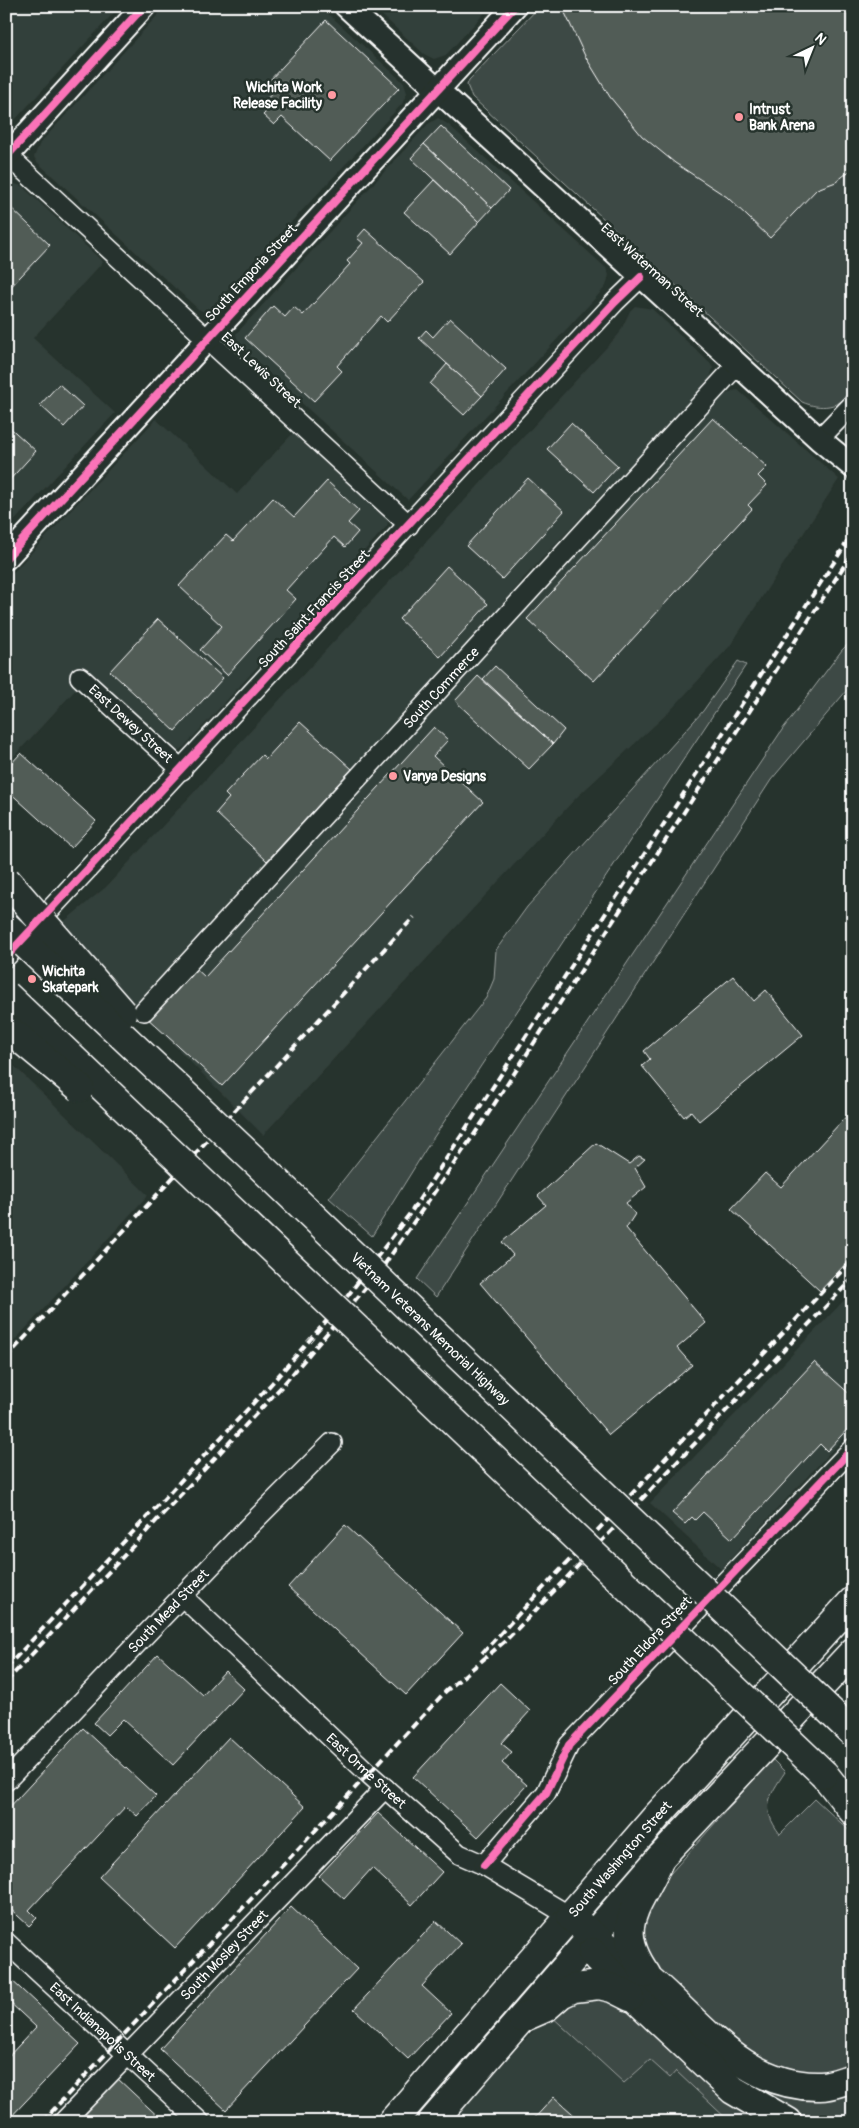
<svg xmlns="http://www.w3.org/2000/svg" width="859" height="2128" font-family="Pangolin,sans-serif">
  <style>
    .built { fill: #333f3a }
    .green { fill: #3e4944; stroke: #9ea4a2 }
    .building { fill: #515c57; stroke: #fff }
    .lines { fill: none; stroke-linecap: round; stroke-linejoin: round }
    .minor-casing { stroke: #fff; stroke-width: 22 }
    .tertiary-casing { stroke: #fff; stroke-width: 26 }
    .primary-casing { stroke: #fff; stroke-width: 31 }
    .motorway-casing { stroke: #fff; stroke-width: 31 }
    .minor { stroke: #26332d; stroke-width: 19 }
    .tertiary { stroke: #26332d; stroke-width: 22 }
    .primary { stroke: #26332d; stroke-width: 28 }
    .motorway { stroke: #26332d; stroke-width: 28 }
    .rail { stroke: #fff; stroke-width: 4; stroke-dasharray: 8 4; stroke-linecap: butt }
    .motorway-bridge-casing { stroke: #fff; stroke-width: 31; stroke-linecap: butt }
    .motorway-bridge { stroke: #26332d; stroke-width: 28 }
    .cycleway-casing { stroke: #26332d; stroke-width: 11 }
    .cycleway { stroke: #fb73b8; stroke-width: 8 }
    .poi-dot { fill: #ff9aa2; stroke: #26332d; stroke-width: 2 }
    .labels { text-anchor: middle; dominant-baseline: central; stroke-width: 5; stroke-linejoin: round; paint-order: stroke }
    .poi-label { font-size: 14px; font-weight: bold; fill: #fff; stroke: #26332d; text-anchor: start }
    .street-label { font-size: 14px; fill: #fff; stroke: #26332d }
  </style>
  <rect width="100%" height="100%" fill="#26332d"/>
  <filter id="ink" filterUnits="userSpaceOnUse"><feTurbulence type="fractalNoise" baseFrequency=".02" numOctaves="2"/><feDisplacementMap in="SourceGraphic" scale="10" xChannelSelector="R" yChannelSelector="G"/><feConvolveMatrix kernelMatrix="1 2 1 2 8 2 1 2 1" color-interpolation-filters="sRGB"/></filter>
  <g filter="url(#ink)">
    <g class="built">
      <path d="M6 6H120L13 122 6 125Z"/>
      <path d="M166 6H320L404 83 407 93 402 104 206 313 198 309 37 162 34 157 40 143Z"/>
      <path d="M372 6H491L446 55 434 59 424 54Z"/>
      <path d="M438 118 449 125 606 268 609 275 606 286 601 292 408 500 239 346 236 334 428 124Z"/>
      <path d="M11 183 22 186 103 262 33 338 115 413 6 530V184Z"/>
      <path d="M635 306 652 309 710 363 713 368 709 382 522 580 495 617 136 1007 61 924 106 887 619 334 630 311Z"/>
      <path d="M738 390 839 479 730 646 669 712 576 798 263 1135 146 1017 723 396 732 391Z"/>
      <path d="M156 419 237 494 293 433 386 518 388 522 387 526 184 747 179 750 175 748 91 673 6 765V580Z"/>
      <path d="M6 1058 148 1195 6 1350Z"/>
      <path d="M853 1291V1428L721 1569 650 1503Z"/>
      <path d="M549 2014 624 2083 650 2060 670 2078 676 2071 730 2122H448Z"/>
    </g>
    <g class="green">
      <path d="M540 6H853V392C838 408 821 410 802 402L472 97 467 85 469 80Z"/>
      <path d="M853 639V683L771 780 436 1297 417 1279 782 730 842 650Z"/>
      <path d="M738 661 746 665 426 1149 372 1236 329 1198 486 998 494 979 496 950 527 907 703 711Z"/>
      <path d="M772 1759 785 1772C769 1796 760 1808 780 1834L815 1799 853 1834V2071L810 2076 757 2063 649 1964 639 1917 654 1892Z"/>
      <path d="M574 1994 620 1999 768 2122H730L676 2071 670 2078 650 2060 624 2083 549 2014Z"/>
      <path d="M720 2059 853 2086V2122C821 2122 782 2115 756 2095 743 2084 732 2070 720 2059Z"/>
    </g>
    <g class="building">
      <path d="M565 6H853V168L836 182 817 189 770 238 727 197 675 163 642 136 610 97 585 56 565 13Z"/>
      <path d="M326 20 399 88 330 161 282 117 274 125 263 115 266 112 259 106 277 89 269 81Z"/>
      <path d="M441 126 509 190 492 208 424 144Z"/>
      <path d="M424 144 492 208 479 222 411 158Z"/>
      <path d="M434 180 479 222 450 254 404 212Z"/>
      <path d="M8 205 50 245 6 292V207Z"/>
      <path d="M365 229 424 282 387 322 381 316 337 366 342 371 314 401 245 338 273 306 285 317 294 307 303 315 350 264 347 261 363 243 357 238Z"/>
      <path d="M450 318 506 369 482 396 419 338 426 330 433 337Z"/>
      <path d="M447 364 482 396 464 415 430 384Z"/>
      <path d="M59 384 83 406 64 427 40 405Z"/>
      <path d="M713 418 767 467 758 476 767 485 748 505 752 509 594 681 527 619Z"/>
      <path d="M571 423 618 466 594 492 547 449Z"/>
      <path d="M6 424 36 451 6 484Z"/>
      <path d="M528 478 564 511 502 579 466 546Z"/>
      <path d="M327 481 359 511 348 523 358 532 345 547 334 537 286 590 296 599 227 675 200 650 222 626 179 586 226 535 233 541 273 498 294 517Z"/>
      <path d="M447 566 488 604 440 657 399 619Z"/>
      <path d="M158 619 223 678 175 731 110 671Z"/>
      <path d="M495 666 564 730 553 744 483 679Z"/>
      <path d="M478 676 553 744 529 769 455 701Z"/>
      <path d="M300 722 352 769 267 861 216 813 229 798 225 794 262 755 266 759Z"/>
      <path d="M434 727 448 740 433 756 483 802 222 1086 145 1016 192 965 205 977Z"/>
      <path d="M21 753 96 821 71 848 6 789V769Z"/>
      <path d="M733 976 754 1001 766 990 803 1035 699 1121 691 1111 684 1117 642 1066 650 1059 644 1051Z"/>
      <path d="M853 1109V1256L820 1291 731 1209 765 1173 781 1187Z"/>
      <path d="M596 1143 629 1164 639 1156 645 1159 635 1168 646 1187 626 1203 635 1214 626 1228 706 1323 677 1348 692 1365 609 1435 480 1283 513 1255 502 1242 546 1205 538 1196Z"/>
      <path d="M814 1362 853 1397V1423L827 1451 820 1444 732 1539 703 1512 695 1520 692 1517 685 1524 672 1513Z"/>
      <path d="M345 1525 463 1633 406 1695 288 1587Z"/>
      <path d="M158 1654 203 1695 225 1671 244 1689 173 1765 123 1719 107 1735 94 1723Z"/>
      <path d="M500 1683 530 1711 501 1743 512 1752 502 1763 527 1785 478 1837 413 1777Z"/>
      <path d="M83 1728 156 1796 137 1816 126 1806 29 1910 37 1918 29 1926 6 1905V1811Z"/>
      <path d="M229 1737 305 1807 175 1948 99 1877Z"/>
      <path d="M378 1813 442 1872 412 1905 372 1868 344 1899 319 1876Z"/>
      <path d="M291 1907 357 1969 226 2110 160 2049Z"/>
      <path d="M436 1921 461 1944 422 1986 451 2013 408 2059 354 2009Z"/>
      <path d="M7 1976 80 2044 6 2122V2059L36 2027 6 1999Z"/>
      <path d="M117 2078 164 2122H76Z"/>
      <path d="M554 2097 582 2122H531Z"/>
    </g>
    <g class="lines">
      <g class="minor-casing">
        <g id="minor">
          <path d="M6 154 409 525"/>
          <path d="M819 439 853 404"/>
          <path id="s1" d="M80 677 182 770"/>
          <path d="M6 957 615 302 641 277"/>
          <path id="s2" d="M144 1011 737 365"/>
          <path id="s3" d="M182 1596 369 1774 459 1854 484 1865 571 1917"/>
          <path id="s4" d="M6 1781 252 1523 332 1443"/>
          <path d="M484 1865 546 1793 569 1745 853 1448"/>
          <path id="s5" d="M6 1942 200 2122"/>
          <path id="s6" d="M63 2122 385 1788"/>
        </g>
      </g>
      <g class="tertiary-casing">
        <g id="tertiary">
          <path d="M346 6 819 439 853 467"/>
          <path d="M6 157 144 6"/>
          <path d="M6 558 515 6"/>
        </g>
      </g>
      <g class="primary-casing">
        <g id="primary">
          <path id="s7" d="M392 2122 657 1816 853 1601"/>
          <path d="M432 2122 660 1858 853 1652"/>
        </g>
      </g>
      <g class="motorway-casing">
        <g id="motorway">
          <path d="M824 1774 853 1811"/>
          <path d="M571 1917C597 1940 625 1959 651 1981 702 2025 745 2088 820 2086 831 2086 842 2081 853 2078"/>
          <path d="M592 1952 598 1960 636 1999 733 2090 788 2122"/>
          <path d="M646 1974C610 1923 642 1905 660 1858"/>
          <path d="M522 2018 545 2008 561 1994 574 1988 599 1985 612 1988 630 1997"/>
        </g>
      </g>
      <use href="#minor" class="minor"/>
      <use href="#tertiary" class="tertiary"/>
      <use href="#primary" class="primary"/>
      <use href="#motorway" class="motorway"/>
      <g class="rail">
        <path d="M6 1358 414 917"/>
        <path d="M482 1653 853 1259"/>
        <path d="M6 1668 272 1383 343 1302 411 1212 461 1136 853 533"/>
        <path d="M6 1682 283 1385 380 1271 482 1123 853 552"/>
        <path d="M42 2122 446 1691 504 1642 532 1614 853 1278"/>
      </g>
      <g class="motorway-bridge-casing">
        <g id="motorway-bridge">
          <path d="M6 880 122 1013"/>
          <path id="s8" d="M6 926 255 1161 853 1733"/>
          <path d="M6 995 824 1774"/>
          <path d="M6 1027 80 1088"/>
        </g>
      </g>
      <use href="#motorway-bridge" class="motorway-bridge"/>
      <g class="cycleway-casing">
        <g id="cycleway">
          <path d="M6 157 144 6"/>
          <path d="M6 558 515 6"/>
          <path d="M6 957 615 302 641 277"/>
          <path d="M484 1865 546 1793 569 1745 853 1448"/>
        </g>
      </g>
      <use href="#cycleway" class="cycleway"/>
    </g>
  </g>
  <g class="poi-dot">
    <circle cx="332" cy="95" r="5"/>
    <circle cx="739" cy="117" r="5"/>
    <circle cx="393" cy="776" r="5"/>
    <circle cx="32" cy="979" r="5"/>
  </g>
  <g class="labels">
    <g class="poi-label">
      <text x="322" y="87" text-anchor="end">Wichita Work<tspan x="322" dy="16">Release Facility</tspan></text>
      <text x="749" y="109">Intrust<tspan x="749" dy="16">Bank Arena</tspan></text>
      <text x="403" y="776">Vanya Designs</text>
      <text x="42" y="971">Wichita<tspan x="42" dy="16">Skatepark</tspan></text>
    </g>
    <g class="street-label">
      <text transform="translate(652 270) rotate(42)">East Waterman Street</text>
      <text transform="translate(251 273) rotate(-47)">South Emporia Street</text>
      <text transform="translate(261 370) rotate(43)">East Lewis Street</text>
      <text transform="translate(314 609) rotate(-47)">South Saint Francis Street</text>
      <text stroke="none"><textPath href="#s2" startOffset="439">South Commerce</textPath></text>
      <text stroke="none"><textPath href="#s1" startOffset="69">East Dewey Street</textPath></text>
      <text stroke="none"><textPath href="#s8" startOffset="585">Vietnam Veterans Memorial Highway</textPath></text>
      <text stroke="none"><textPath href="#s4" startOffset="235">South Mead Street</textPath></text>
      <text transform="translate(650 1641) rotate(-47)">South Eldora Street</text>
      <text stroke="none"><textPath href="#s3" startOffset="254">East Orme Street</textPath></text>
      <text stroke="none"><textPath href="#s7" startOffset="348">South Washington Street</textPath></text>
      <text stroke="none"><textPath href="#s6" startOffset="232">South Mosley Street</textPath></text>
      <text stroke="none"><textPath href="#s5" startOffset="132">East Indianapolis Street</textPath></text>
    </g>
  </g>
  <rect width="859" height="2128" fill="none" stroke="#26332d" stroke-width="25"/>
  <rect x="12" y="12" width="834" height="2103" fill="none" stroke="#fff" stroke-width="2" filter="url(#ink)"/>
  <g transform="translate(812 48) rotate(43)" stroke="#26332d" stroke-width="4" paint-order="stroke">
  <path d="M0-4L9 19L0 12L-9 19Z" fill="#ffffff"/>
  <text y="-8" font-size="14" font-weight="bold" text-anchor="middle" fill="#ffffff">N</text>
  </g>
</svg>
